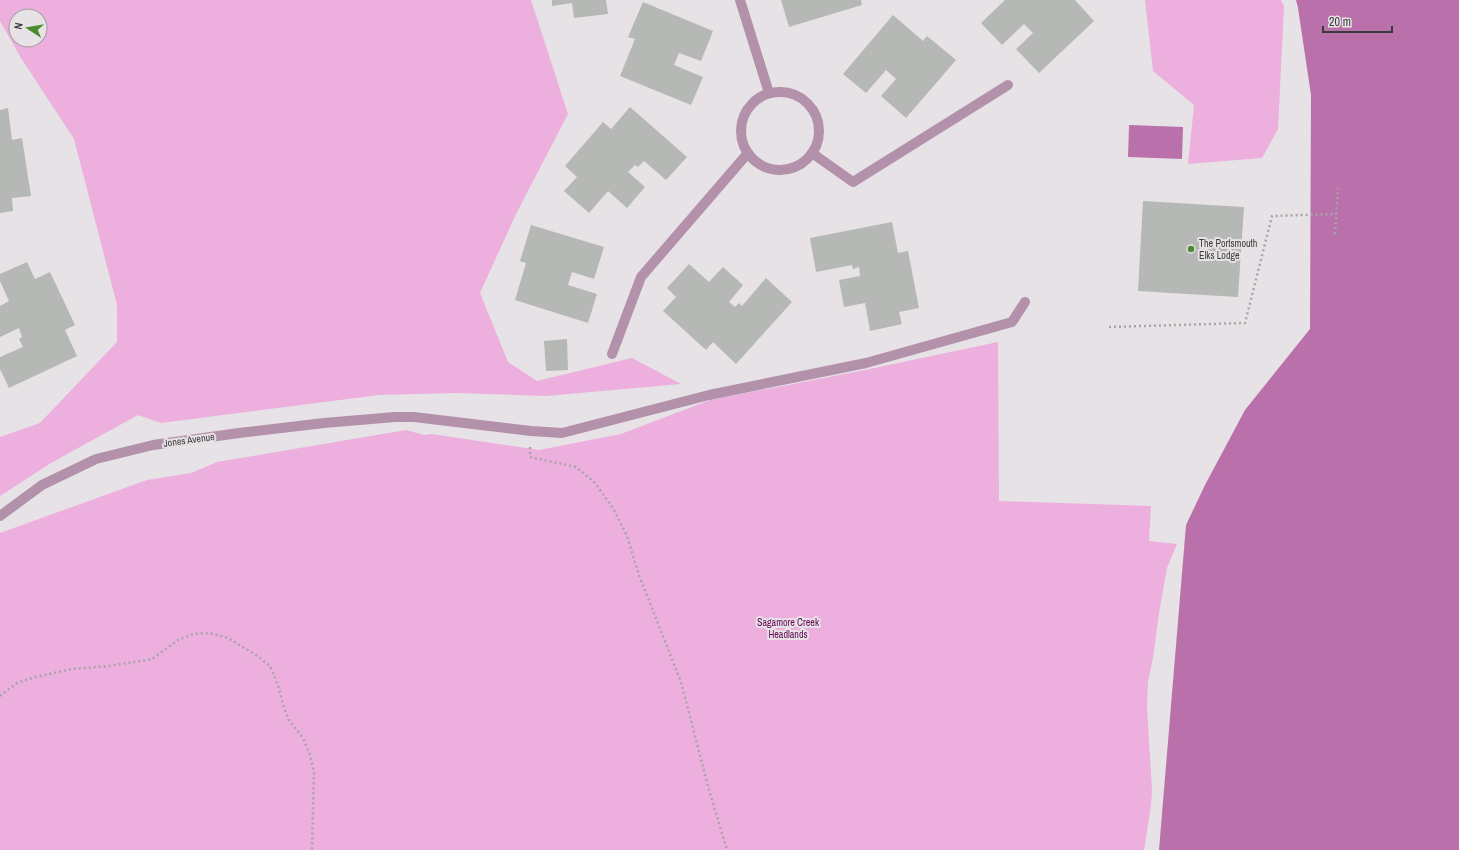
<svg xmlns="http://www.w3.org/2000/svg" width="1459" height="850" font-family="'Archivo Narrow',sans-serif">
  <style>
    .green { fill: #ecafde; fill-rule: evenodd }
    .water { fill: #ba70aa }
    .building { fill: #b5b8b4 }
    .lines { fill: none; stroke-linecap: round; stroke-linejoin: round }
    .path { stroke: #a8a4a7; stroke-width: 2.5; stroke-dasharray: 2 3; stroke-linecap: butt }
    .service { stroke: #b391aa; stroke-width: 10 }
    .minor { stroke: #b391aa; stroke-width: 10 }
    .poi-dot { fill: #4a8b2d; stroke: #e7e2e6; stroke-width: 1.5 }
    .labels { text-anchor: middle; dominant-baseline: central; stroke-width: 4; stroke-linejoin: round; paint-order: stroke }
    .poi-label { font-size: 10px; fill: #3b3a3b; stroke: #e7e2e6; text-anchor: start }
    .street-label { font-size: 10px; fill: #3b3a3b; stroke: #e7e2e6 }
    .park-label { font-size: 10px; fill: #650859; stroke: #e7e2e6 }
  </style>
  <rect width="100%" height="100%" fill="#e7e2e6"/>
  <g class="green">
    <path d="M0 0H531L568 114 516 214 480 293 508 362 537 381 632 358 681 384 546 396 455 393 379 395 161 423 138 415 51 463 0 496V437L40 423 117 342V305L74 139 21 58 0 21ZM16 16H40V40H16Z"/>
    <path d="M1145 0H1281L1284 6 1278 129 1262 158 1188 164 1194 105 1153 71Z"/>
    <path d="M998 342 999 501 1151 506 1149 541 1177 544 1167 568 1159 613 1153 658 1148 681 1147 706 1152 790 1151 806 1144 850H0V533L147 480 191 473 217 462 406 430 424 435 432 434 539 450 621 434 710 400 860 371Z"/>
  </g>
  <g class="water">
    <path d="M1296 0H1459V850H1159L1186 525 1205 485 1245 410 1310 329 1311 95 1298 8Z"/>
    <path d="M1129 125 1183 127 1182 159 1128 157Z"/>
  </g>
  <g class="building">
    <path d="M552 0H606L608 14 574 18 572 3 552 6Z"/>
    <path d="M781 0H861L862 5 789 27Z"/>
    <path d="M1005 0H1075L1094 21 1039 73 1016 49 1033 33 1024 24 1002 45 981 23Z"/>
    <path d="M643 2 713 31 701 61 679 53 674 65 703 77 691 105 620 76 635 39 628 37Z"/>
    <path d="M893 15 923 41 927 36 956 60 906 118 881 96 896 79 886 70 866 93 843 74Z"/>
    <path d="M630 107 687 157 666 180 644 161 638 167 635 165 628 172 645 187 627 208 608 191 589 213 564 191 577 177 565 166 603 122 611 129Z"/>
    <path d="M8 108 12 140 22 138 31 196 12 198 13 211 0 213V110Z"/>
    <path d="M1143 201 1244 207 1238 297 1138 291Z"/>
    <path d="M892 222 898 253 908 251 919 308 899 312 902 324 870 331 865 303 844 307 839 280 860 276 859 267 853 269 852 265 816 272 810 238Z"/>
    <path d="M531 225 604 247 594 279 572 272 568 285 597 294 588 323 515 300 526 263 520 261Z"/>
    <path d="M27 262 35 279 50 272 75 325 65 330 77 356 9 388 0 369V357L23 347 19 339 22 337 19 328 0 337V306L9 301 0 281V274Z"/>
    <path d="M689 264 709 282 723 267 743 285 729 302 735 307 739 303 742 306 766 278 792 302 736 364 713 342 706 350 663 311 676 297 667 288Z"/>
    <path d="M567 339 568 370 546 371 544 341Z"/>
  </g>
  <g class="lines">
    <g class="path">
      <path d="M1335 234 1338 188"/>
      <path d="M1109 327 1245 323 1272 216 1336 214"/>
      <path d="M530 447V457L576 467 595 483 613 508 627 536 639 575 681 682 709 790 727 850"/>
      <path d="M0 696 17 683 32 678 71 669 110 666 152 659 178 640 193 634 210 633 228 638 256 655 270 666 278 685 284 708 289 720 303 738 310 755 314 772 312 850"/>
    </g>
    <path class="service" d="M395 417H414L531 431 562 433 709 395 866 363 1012 322 1025 302"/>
    <g class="minor">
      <path d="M740 0 769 93"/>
      <circle cx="780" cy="131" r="39"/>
      <path d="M812 153 853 182 1008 85"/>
      <path d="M612 354 641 277 748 153"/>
      <path d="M0 516 42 485 96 459 153 445 239 433 324 423 395 417"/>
    </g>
  </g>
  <circle class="poi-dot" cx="1191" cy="249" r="4"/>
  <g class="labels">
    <g class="poi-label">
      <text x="1199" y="243">The Portsmouth<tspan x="1199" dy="12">Elks Lodge</tspan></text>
    </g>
    <g class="street-label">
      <text transform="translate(189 440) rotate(-8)">Jones Avenue</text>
    </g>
    <g class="park-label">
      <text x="788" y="622">Sagamore Creek<tspan x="788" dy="12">Headlands</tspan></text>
    </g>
  </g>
  <g transform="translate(28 28) rotate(282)"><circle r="19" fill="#e7e2e6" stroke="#a29fa2"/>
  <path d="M0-3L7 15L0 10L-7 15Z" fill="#4a8b2d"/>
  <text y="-6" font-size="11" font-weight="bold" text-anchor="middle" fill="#3b3a3b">N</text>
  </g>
  <path d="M1323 26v6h69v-6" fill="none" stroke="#3b3a3b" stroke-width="2"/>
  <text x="1329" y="26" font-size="12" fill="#3b3a3b" stroke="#e7e2e6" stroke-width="3" paint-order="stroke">20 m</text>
</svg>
